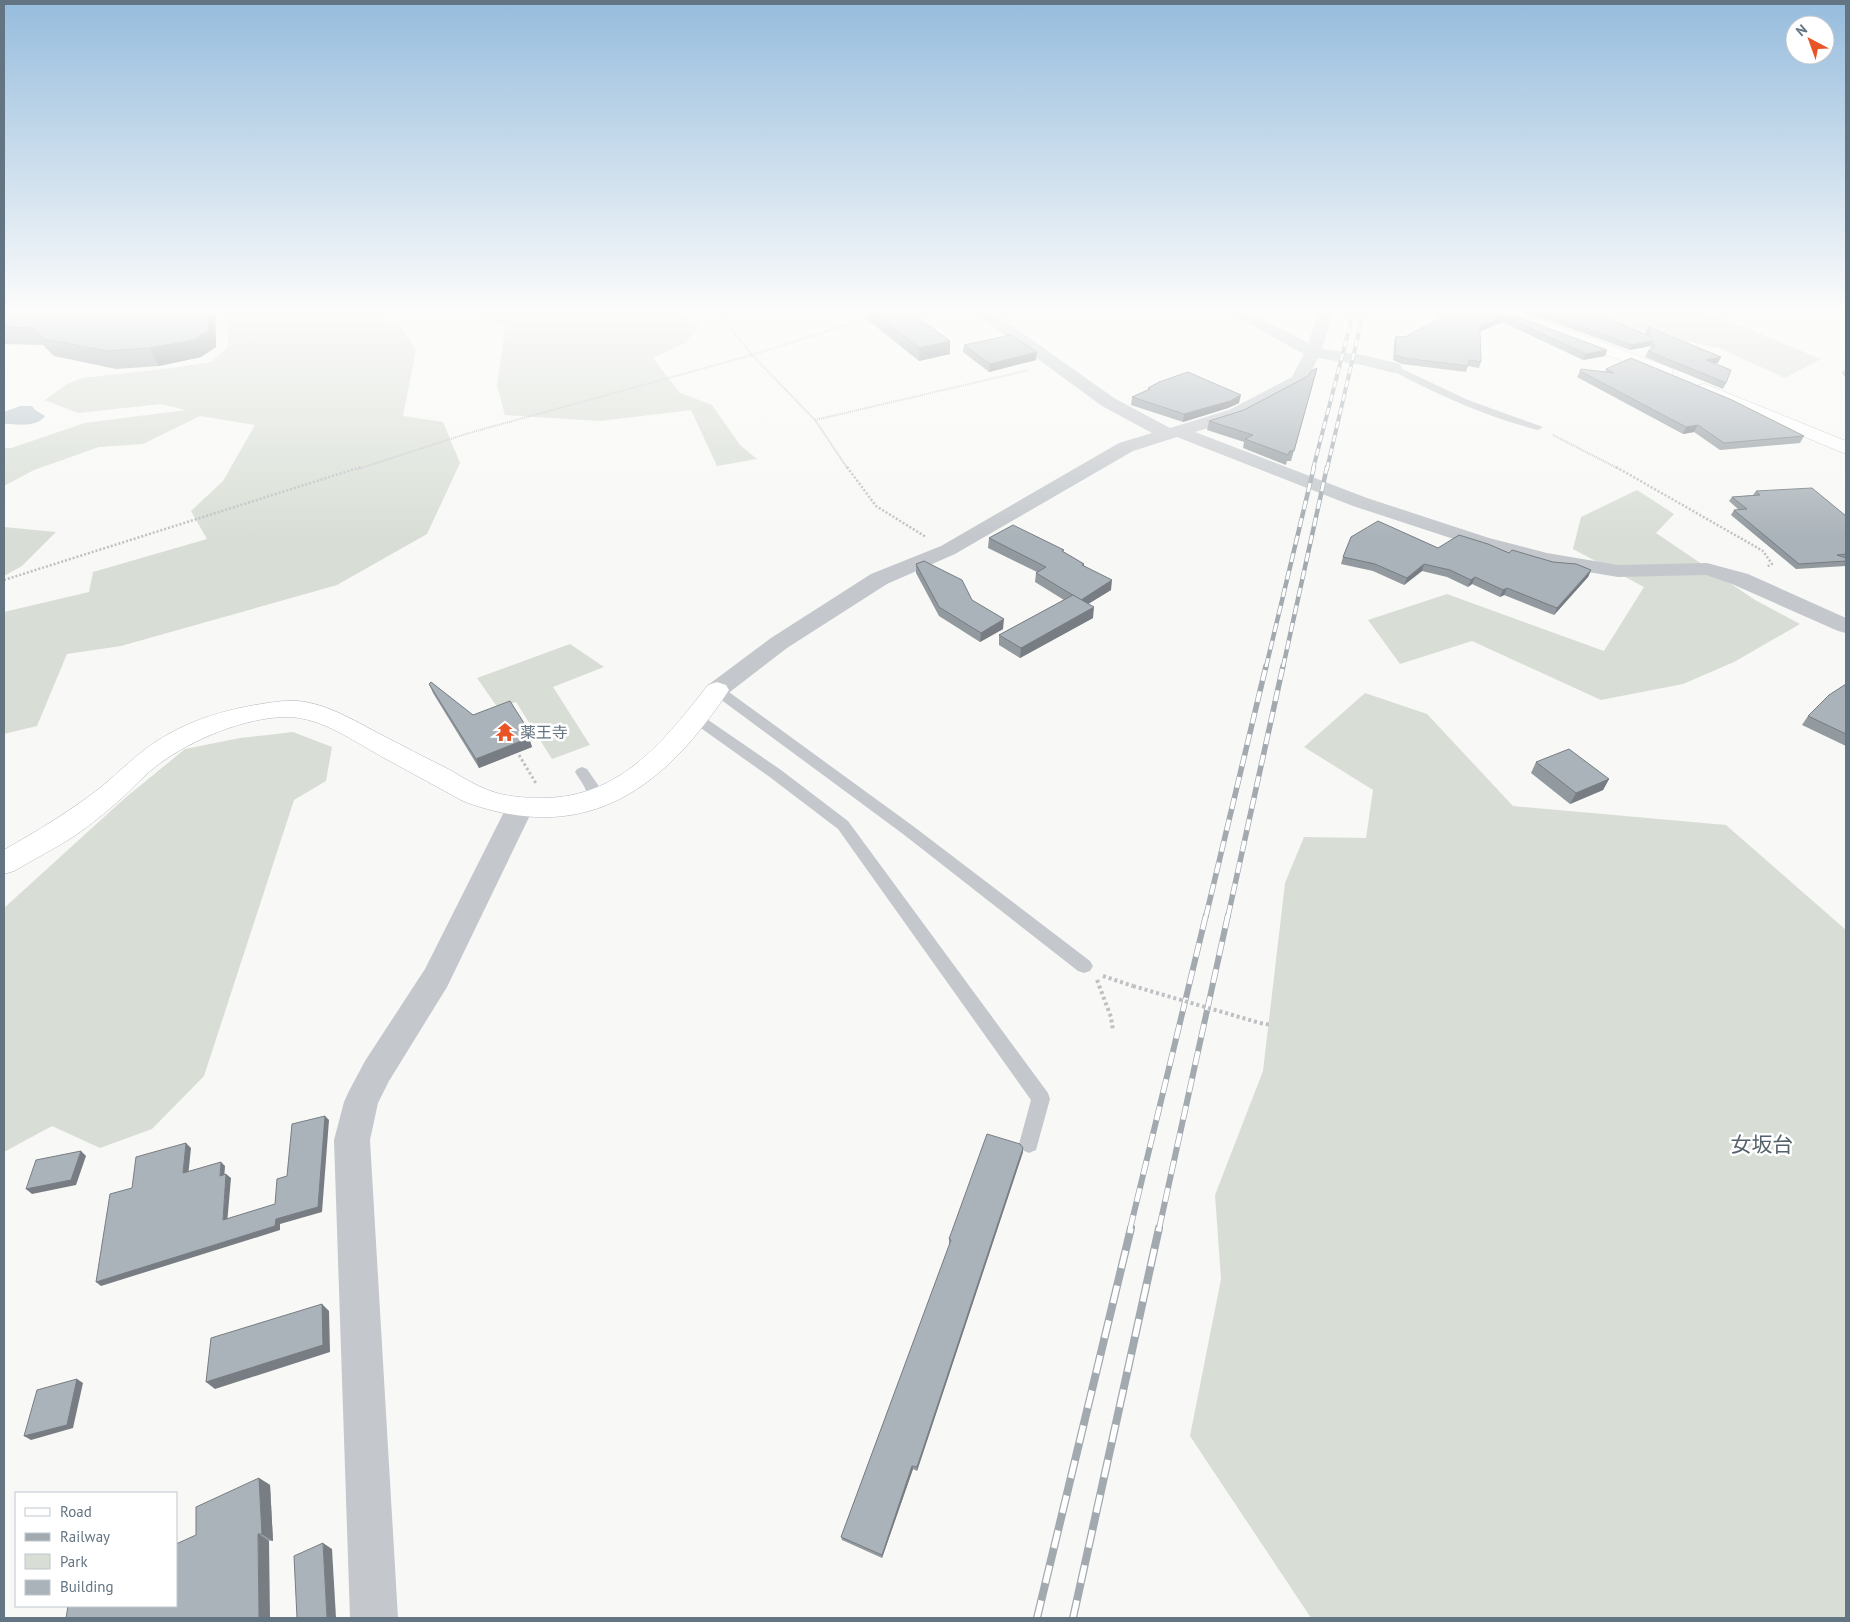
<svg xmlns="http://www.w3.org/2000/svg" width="1850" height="1622" font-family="'PT Sans','Noto Sans JP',sans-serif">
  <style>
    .green { fill: #d8ded5 }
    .water { fill: #bcc7cc }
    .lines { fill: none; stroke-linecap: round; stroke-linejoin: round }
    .stream { stroke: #bcc7cc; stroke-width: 4.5 }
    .secondary-casing { stroke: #b4babf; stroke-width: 1 }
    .path-far3 { stroke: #bec0c3; stroke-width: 2; stroke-dasharray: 1 1; stroke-linecap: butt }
    .path-far2 { stroke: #bec0c3; stroke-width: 2.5; stroke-dasharray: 2 2; stroke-linecap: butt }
    .path-far1 { stroke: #bec0c3; stroke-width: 3; stroke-dasharray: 2.5 2.5; stroke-linecap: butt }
    .path { stroke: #bec0c3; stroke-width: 4; stroke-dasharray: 3 3; stroke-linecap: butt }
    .lane { fill: #c4c8cc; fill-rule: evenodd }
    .street { fill: #c4c8cc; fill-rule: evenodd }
    .secondary { fill: #fff; fill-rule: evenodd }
    .rail-far4-casing { stroke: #a2aab0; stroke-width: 4 }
    .rail-far3-casing { stroke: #a2aab0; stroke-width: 4.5 }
    .rail-far2-casing { stroke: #a2aab0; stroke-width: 5.5 }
    .rail-far1-casing { stroke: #a2aab0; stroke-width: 6 }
    .rail-casing { stroke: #a2aab0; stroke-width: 8 }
    .rail-far4 { stroke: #fff; stroke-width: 2.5; stroke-dasharray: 7; stroke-linecap: butt }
    .rail-far3 { stroke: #fff; stroke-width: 3; stroke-dasharray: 9; stroke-linecap: butt }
    .rail-far2 { stroke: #fff; stroke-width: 4; stroke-dasharray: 11; stroke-linecap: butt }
    .rail-far1 { stroke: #fff; stroke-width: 4.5; stroke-dasharray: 14; stroke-linecap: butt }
    .rail { stroke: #fff; stroke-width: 5.5; stroke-dasharray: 18; stroke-linecap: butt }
    .path-bridge { stroke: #bec0c3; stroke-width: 4; stroke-dasharray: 3 3; stroke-linecap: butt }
    .wall { fill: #929a9f }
    .shaded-wall { fill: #777d82 }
    .building { fill: #aab3b9; stroke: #777d82 }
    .labels { text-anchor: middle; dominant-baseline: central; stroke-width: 5; stroke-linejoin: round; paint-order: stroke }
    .poi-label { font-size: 16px; fill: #637482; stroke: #fff; text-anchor: start }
    .near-neighbourhood-label { font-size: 21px; fill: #55626c; stroke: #fff }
  </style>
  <rect width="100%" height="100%" fill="#f8f8f6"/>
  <g class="green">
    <path d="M227 310H377L384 319 401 326 416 350 403 416 443 422 460 463 427 534 337 585 121 646 67 654 37 726 4 734V612L89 592 93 572 207 539 191 511 223 481 255 425 200 416 143 444 99 447 34 470 4 486V448H11L85 423 186 410 161 404 78 413 45 400 67 384 82 378 173 368 211 362 228 347Z"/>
    <path d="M473 310H677L699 326 685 343 653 358 680 393 712 405 740 445 757 459 717 466 691 410 600 421 505 415 497 385 505 328Z"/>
    <path d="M1606 310H1702L1821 359 1785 378 1719 348 1599 322Z"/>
    <path d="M1637 490 1674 514 1656 533 1755 600 1800 624 1734 662 1683 684 1601 700 1472 641 1400 664 1368 620 1447 594 1604 651 1644 587 1573 549 1581 517Z"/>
    <path d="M4 527 56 532 22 566 4 576Z"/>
    <path d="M570 644 604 667 553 687 590 745 552 759 516 702 498 708 477 678Z"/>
    <path d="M1365 693 1427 714 1513 806 1726 825 1846 930V1618H1311L1190 1436 1221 1279 1215 1195 1263 1071 1285 883 1304 837 1366 838 1373 790 1304 747Z"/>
    <path d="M293 732 332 747 326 781 294 800 204 1076 152 1129 100 1148 52 1126 4 1152V908L125 798 185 749 240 738Z"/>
  </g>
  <path class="water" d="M20 406H32L35 410 45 416C36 428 18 424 4 424V412Z"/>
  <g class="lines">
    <path class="stream" d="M1846 372 1844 373 1846 375"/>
    <g class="secondary-casing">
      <g id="secondary">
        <path d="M1494 310H1515L1671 368 1673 372 1671 376H1659L1563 337 1496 313Z"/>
        <path d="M1705 384 1846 441V454L1699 393 1696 389 1699 385Z"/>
        <path d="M717 682 726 685 729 690C666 786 590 845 471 804 461 801 451 794 441 789 423 779 404 769 386 759 356 743 322 717 287 717 245 717 191 740 159 764 145 774 134 787 122 798 108 811 91 824 76 835 56 848 34 859 14 871L4 874V850C37 831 69 812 100 788 122 770 141 749 167 735 201 715 245 705 284 701 316 698 348 717 376 732 401 745 426 758 452 771 463 778 475 785 488 790 505 797 526 798 544 798 621 797 665 740 708 685Z"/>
      </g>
    </g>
    <g class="path-far3">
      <path d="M716 310 752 355 815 420 848 469"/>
      <path d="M815 420 1029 370"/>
      <path d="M1553 435 1619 469"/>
      <path d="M358 469 469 433 752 355 871 317"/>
    </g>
    <g class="path-far2">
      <path d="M847 467 876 506 926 537"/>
      <path d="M1616 467 1763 551 1772 564 1766 567"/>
      <path d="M4 580 361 467"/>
    </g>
    <path class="path-far1" d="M519 755 537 785"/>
    <g class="path">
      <path d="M1103 976 1133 986"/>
      <path d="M1097 980 1111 1017 1113 1031"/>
      <path d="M1260 1023 1271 1025"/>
    </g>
    <g class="lane">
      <path d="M1394 365 1468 400 1543 427 1538 430C1486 417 1438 395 1391 370L1389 368Z"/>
      <path d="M717 686 722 687 913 826 1090 961 1093 966 1090 971 1084 973 1078 971 903 834 712 693 710 690Z"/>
      <path d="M696 714 701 715 781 770 848 821 1048 1093 1050 1099 1036 1150 1029 1153 1022 1150 1019 1144 1031 1100 838 829 771 778 691 721 689 718 691 715Z"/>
      <path d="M582 767 587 769 598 785 603 799 601 803 596 804 591 803 584 786 575 772 577 769Z"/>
    </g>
    <g class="street">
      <path d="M973 310H990L1114 398 1170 428 1229 410 1292 377 1304 354 1229 313 1227 310H1245L1308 343 1320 310H1334L1322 349 1363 355 1400 364 1402 368 1400 372 1394 373 1362 365 1318 358 1305 384 1241 418 1195 432 1367 498 1489 538 1547 553 1618 565 1707 563 1748 574 1846 618V633L1838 631 1732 584 1706 575 1618 577 1546 565 1475 546 1353 506 1177 437 1133 451 955 554 887 584 787 648 726 695 717 698 708 695 705 690 708 685 771 638 871 574 941 546 1119 443 1152 433 1102 406 975 313Z"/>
      <path d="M520 797 530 800 534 807 447 987 389 1081 378 1103 370 1140 398 1618H350L334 1140 344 1102 349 1091 365 1061 425 969 510 800Z"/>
    </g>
    <use href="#secondary" class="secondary"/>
    <g class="rail-far4-casing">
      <g id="rail-far4">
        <path d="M1313 469 1354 310"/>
        <path d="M1327 469 1364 310"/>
      </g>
    </g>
    <g class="rail-far3-casing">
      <g id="rail-far3">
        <path d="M1266 667 1314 467"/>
        <path d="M1283 667 1327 467"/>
      </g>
    </g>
    <g class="rail-far2-casing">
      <g id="rail-far2">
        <path d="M1206 916 1266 666"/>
        <path d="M1228 916 1283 666"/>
      </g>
    </g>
    <g class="rail-far1-casing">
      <g id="rail-far1">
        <path d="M1130 1229 1206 915"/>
        <path d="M1159 1229 1228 915"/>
      </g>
    </g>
    <g class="rail-casing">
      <g id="rail">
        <path d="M1037 1618 1131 1228"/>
        <path d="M1073 1618 1159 1228"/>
      </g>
    </g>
    <use href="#rail-far4" class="rail-far4"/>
    <use href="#rail-far3" class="rail-far3"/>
    <use href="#rail-far2" class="rail-far2"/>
    <use href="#rail-far1" class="rail-far1"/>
    <use href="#rail" class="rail"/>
    <path class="path-bridge" d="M1133 986 1260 1023"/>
  </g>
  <g class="wall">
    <path d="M4 310H215L216 347 201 357 159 366 116 369 54 356 43 345 4 344Z"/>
    <path d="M868 310H908L950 341V354L919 361 869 321Z"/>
    <path d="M1427 310H1499L1605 356 1583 360 1502 322 1480 332 1481 362 1479 368 1468 366 1466 372 1402 364 1393 360 1394 341 1396 336 1405 337 1445 316Z"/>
    <path d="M1520 310H1579L1583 312 1646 334 1645 333 1648 327 1718 363H1715L1726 383 1723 389 1645 357 1648 351 1651 349 1650 346 1630 350Z"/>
    <path d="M964 345 1036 360 989 372 963 352Z"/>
    <path d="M1317 368 1291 461H1287L1286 465 1243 448 1244 442 1207 430 1209 421 1244 410 1308 376Z"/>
    <path d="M1581 369 1605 372 1606 369 1804 436 1800 443 1720 450 1694 432 1683 434 1577 377Z"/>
    <path d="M1148 388 1239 403 1228 408 1183 422 1131 405 1132 397 1148 390Z"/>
    <path d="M1756 491 1846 516V566L1796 569 1731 515 1734 510H1739L1729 501 1732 497 1753 495Z"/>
    <path d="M989 538 1064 552 1084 564V566L1111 590 1088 604 1093 618 1020 658 999 645V635L1064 600 1035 582 1036 573 1037 572 988 548Z"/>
    <path d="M1438 548 1509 553 1591 570 1588 577 1554 615 1504 595 1500 597 1472 584 1468 587 1447 577 1422 571 1404 585 1373 571 1341 564 1343 557Z"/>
    <path d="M916 564 972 600 1003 629 980 642 939 616 916 573Z"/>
    <path d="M429 684 473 715 532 740 530 741 532 747 479 768 433 693Z"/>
    <path d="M1846 684V746L1802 725 1808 716Z"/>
    <path d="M1536 762 1609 779 1603 790 1570 804 1531 773Z"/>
    <path d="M1023 1152 917 1471 913 1469 882 1558 842 1540 841 1537 950 1244H949V1239Z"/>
    <path d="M259 1478 270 1485 273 1541 196 1535Z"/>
  </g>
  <g class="shaded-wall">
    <path d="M208 310H215L216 347 201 357 159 366 150 348Z"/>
    <path d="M1504 316 1502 322 1478 332 1480 327Z"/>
    <path d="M950 341V354L919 361V348Z"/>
    <path d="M1652 341 1650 346 1630 350 1632 345Z"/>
    <path d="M1607 350 1605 356 1583 360 1586 354Z"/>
    <path d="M1037 352 1036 360 989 372 990 364Z"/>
    <path d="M1721 357 1718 363 1703 365 1706 360Z"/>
    <path d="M1241 395 1239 403 1228 408 1183 422 1184 414Z"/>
    <path d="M1698 425 1694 432 1683 434 1686 427Z"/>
    <path d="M1424 564 1422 571 1404 585 1407 578Z"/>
    <path d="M1591 570 1588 577 1554 615 1557 608Z"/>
    <path d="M1475 577 1472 584 1468 587 1471 580Z"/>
    <path d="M1112 580 1111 590 1080 609 1081 600Z"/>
    <path d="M1507 588 1504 595 1500 597 1503 590Z"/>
    <path d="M1094 607 1093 618 1020 658 1021 648Z"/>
    <path d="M1004 619 1003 629 980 642 981 633Z"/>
    <path d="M529 731 532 740 530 741 532 747 479 768 476 759 525 732Z"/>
    <path d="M1609 779 1603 790 1570 804 1576 793Z"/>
    <path d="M325 1116 329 1120 322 1212 280 1224V1230L101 1286 96 1282 276 1219Z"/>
    <path d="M186 1143 191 1148 188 1177 183 1173Z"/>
    <path d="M1023 1148V1152L917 1471V1467Z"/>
    <path d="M81 1151 86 1156 76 1185 32 1194 26 1189Z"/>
    <path d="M221 1162 225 1166 224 1180 220 1176Z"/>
    <path d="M226 1174 231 1178 227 1224 223 1220Z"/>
    <path d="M322 1304 329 1311 330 1352 215 1389 206 1382Z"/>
    <path d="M77 1379 83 1383 73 1428 31 1440 24 1436Z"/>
    <path d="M912 1466 913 1469 882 1558V1555Z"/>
    <path d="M259 1478 270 1485 273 1541 262 1534Z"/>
    <path d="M258 1534 269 1541 270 1618H259Z"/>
    <path d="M323 1543 332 1549 336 1618H327Z"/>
  </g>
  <g class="building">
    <path d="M4 310H208L209 330 193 340 150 348 107 351 44 339 34 328 4 327Z"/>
    <path d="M870 310H908L950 341 919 348Z"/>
    <path d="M1446 310H1499L1607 350 1586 354 1504 316 1480 327 1481 362 1469 360 1468 366 1404 358 1395 355 1396 336 1405 337 1452 312Z"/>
    <path d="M1537 310H1579L1583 312 1591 311 1651 337 1648 327 1721 357 1706 360 1731 370 1726 383 1648 351 1655 347 1652 341 1632 345Z"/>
    <path d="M1011 335 1037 352 990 364 964 345Z"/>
    <path d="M1631 358 1732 400 1804 436 1724 443 1698 425 1686 427 1580 371 1581 369 1614 373 1606 369Z"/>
    <path d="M1317 368 1294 451H1290L1288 455 1245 439 1253 435 1209 421 1244 410 1308 376 1311 371Z"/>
    <path d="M1188 372 1241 395 1230 401 1184 414 1132 397 1150 389 1148 388 1159 382Z"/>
    <path d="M1812 488 1846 516V554L1837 555 1846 558V561L1799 564 1734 510 1747 509 1732 497 1760 495 1756 491Z"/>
    <path d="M1378 521 1438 548 1459 535 1488 544 1509 553 1512 550 1553 562 1576 564 1591 570 1557 608 1507 588 1503 590 1475 577 1471 580 1450 570 1424 564 1407 578 1375 564 1343 557 1351 537Z"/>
    <path d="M1013 525 1064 550 1062 551 1084 564 1082 565 1112 580 1081 600 1036 573 1046 567 989 538Z"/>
    <path d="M924 561 962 580 972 600 1004 619 981 633 939 607 916 564Z"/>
    <path d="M1073 595 1094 607 1021 648 999 635Z"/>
    <path d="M431 682 473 715 510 701 529 731 525 732 529 738 476 759 429 684Z"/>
    <path d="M1846 684V734L1808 716 1829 695Z"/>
    <path d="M1569 749 1609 779 1576 793 1536 762Z"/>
    <path d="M325 1116 318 1207 276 1219 275 1226 96 1282 110 1194 132 1188 136 1157 186 1143 183 1173 221 1162 220 1176 226 1174 223 1220 275 1204 277 1179 287 1176 292 1124Z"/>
    <path d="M987 1134 1020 1144 1023 1148 917 1467 912 1466 882 1555 841 1537 951 1240 949 1239Z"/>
    <path d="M81 1151 71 1180 26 1189 36 1160Z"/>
    <path d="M322 1304 323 1345 206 1382 211 1338Z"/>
    <path d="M77 1379 67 1425 24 1436 37 1390Z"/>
    <path d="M259 1478 262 1534H258L259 1618H66L68 1606H176V1544L196 1535V1507Z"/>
    <path d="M323 1543 327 1618H297L294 1556Z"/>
  </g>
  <linearGradient id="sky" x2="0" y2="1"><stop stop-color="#96bcdd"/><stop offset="0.58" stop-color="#fcfcfb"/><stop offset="1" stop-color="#fcfcfb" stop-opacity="0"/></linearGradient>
  <rect width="1850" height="537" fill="url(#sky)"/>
  <defs>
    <g id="temple-bare" transform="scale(1.5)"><path d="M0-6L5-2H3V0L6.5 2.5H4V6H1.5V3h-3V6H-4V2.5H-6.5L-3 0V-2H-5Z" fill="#e85426" stroke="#fff" stroke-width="2.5" paint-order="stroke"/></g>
  </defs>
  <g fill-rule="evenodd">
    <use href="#temple-bare" x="505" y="732"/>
  </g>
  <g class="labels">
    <g class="poi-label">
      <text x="520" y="732">薬王寺</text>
    </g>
    <g class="near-neighbourhood-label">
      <text x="1762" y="1144">女坂台</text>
    </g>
  </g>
  <rect width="1850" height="1622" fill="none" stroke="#637482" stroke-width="10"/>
  <rect x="15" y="1492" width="162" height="115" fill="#ffffff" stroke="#c1c7cd"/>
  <rect x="25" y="1508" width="25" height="8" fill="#ffffff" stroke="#c1c7cd"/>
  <text x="60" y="1517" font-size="15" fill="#637482">Road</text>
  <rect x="25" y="1533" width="25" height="8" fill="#a2aab0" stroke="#c1c7cd"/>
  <text x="60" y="1542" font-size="15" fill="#637482">Railway</text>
  <rect x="25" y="1554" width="25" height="15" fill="#d8ded5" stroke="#c1c7cd"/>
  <text x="60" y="1567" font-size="15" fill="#637482">Park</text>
  <rect x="25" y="1580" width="25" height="15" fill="#aab3b9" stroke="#c1c7cd"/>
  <text x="60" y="1592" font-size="15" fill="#637482">Building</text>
  <g transform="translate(1810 40) rotate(319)"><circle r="24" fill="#ffffff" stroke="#c1c7cd"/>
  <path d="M0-4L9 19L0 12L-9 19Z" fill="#e85426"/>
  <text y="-8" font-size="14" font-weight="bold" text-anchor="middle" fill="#637482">N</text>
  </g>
</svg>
